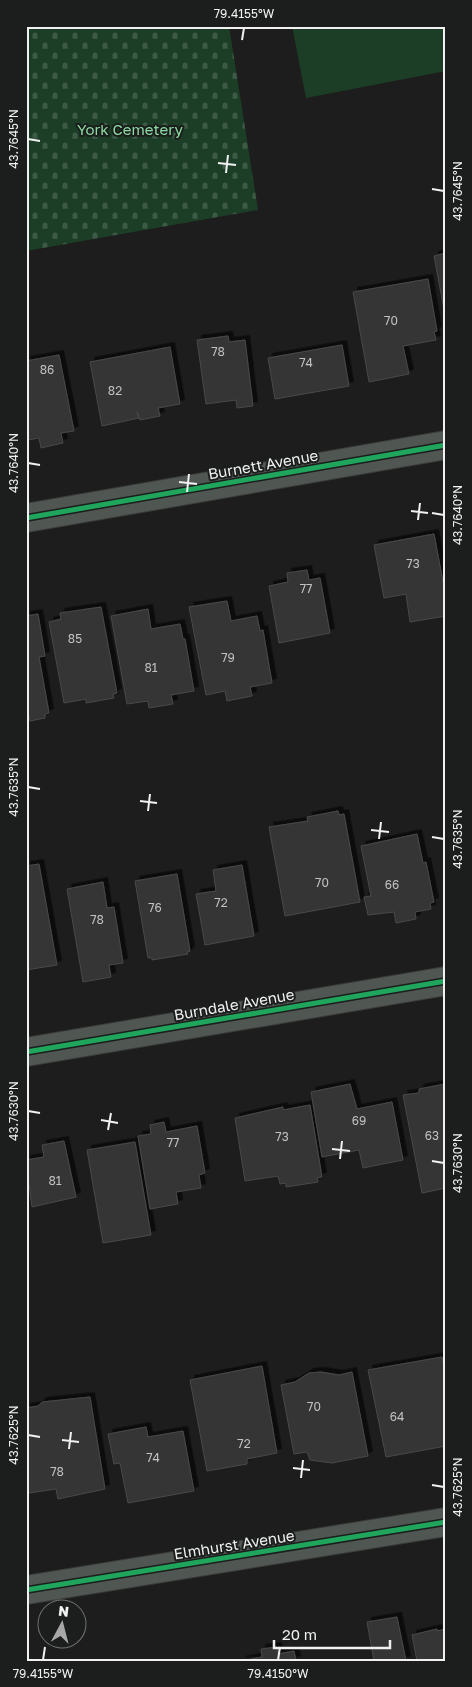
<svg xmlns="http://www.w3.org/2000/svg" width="472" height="1687" font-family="'Golos Text',sans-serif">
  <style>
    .cemetery { fill: url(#cemetery-stones) }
    .garden { fill: #1c3d26 }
    .building { fill: #343534; stroke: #494949; filter: url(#shadow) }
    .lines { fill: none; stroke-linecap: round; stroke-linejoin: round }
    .minor-casing { stroke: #3a3b3a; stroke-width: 30 }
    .minor { stroke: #505652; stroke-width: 28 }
    .cycleway-casing { stroke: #1b1e1c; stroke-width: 8 }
    .cycleway { stroke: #20a55d; stroke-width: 5 }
    .ticks { fill: none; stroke: #f0f1f0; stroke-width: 2 }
    .labels { text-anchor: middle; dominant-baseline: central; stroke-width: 4; stroke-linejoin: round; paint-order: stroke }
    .number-label { font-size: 12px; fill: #c1c2c1 }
    .park-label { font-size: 15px; fill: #8cdba3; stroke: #1b1e1c }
    .street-label { font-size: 15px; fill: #f0f1f0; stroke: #1b1e1c }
    .neatline { fill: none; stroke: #f0f1f0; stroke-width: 2 }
    .ticks-label { font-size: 12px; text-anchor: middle; fill: #f0f1f0 }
  </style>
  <defs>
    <pattern id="cemetery-stones" width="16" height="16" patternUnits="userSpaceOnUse" patternTransform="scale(1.25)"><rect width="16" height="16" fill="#1c3d26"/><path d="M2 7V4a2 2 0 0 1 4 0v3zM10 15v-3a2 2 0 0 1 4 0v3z" fill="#3d5a46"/></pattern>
    <filter id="shadow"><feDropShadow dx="4.5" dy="-4.5" stdDeviation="0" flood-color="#0009"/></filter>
  </defs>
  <rect width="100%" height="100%" fill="#1c1d1c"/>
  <path class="cemetery" d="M26 26H229L258 210 26 251Z"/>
  <path class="garden" d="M292 26H446V71L306 98Z"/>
  <g class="building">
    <path d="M446 253V320L434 256Z"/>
    <path d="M428 279 437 331 434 332 436 340 403 346 409 374 369 382 353 292Z"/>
    <path d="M228 336 229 342 245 340 253 406 237 408 236 400 206 404 197 340Z"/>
    <path d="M342 345 349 386 275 399 268 358Z"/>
    <path d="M170 347 180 404 158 408 160 416 140 420 137 412 139 418 102 426 90 362Z"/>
    <path d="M59 355 74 431 61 433 63 443 41 448 39 438 28 440 26 431V361Z"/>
    <path d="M434 534 446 598V616L410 622 406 594 384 598 374 545Z"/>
    <path d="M307 570 309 580 320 578 330 633 279 643 269 586 288 582 287 573Z"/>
    <path d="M227 601 231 621 257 616 260 631 263 630 272 683 250 687 252 696 227 701 225 691 206 695 189 607Z"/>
    <path d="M101 607 117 693 113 694 114 698 86 703V699L64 703 49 622 61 619 60 613Z"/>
    <path d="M148 609 151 629 180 624 183 639H185L194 691 171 695 173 704 149 708 148 701 127 704 111 616Z"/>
    <path d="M38 614 45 656 39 657 49 713 45 714V718L30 721 29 716 26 717V616Z"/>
    <path d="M338 811 339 815 344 814 360 902 285 916 269 827 308 821 307 817Z"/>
    <path d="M417 834 423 863 426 862 434 902 430 903 431 909 415 912 416 919 396 923 394 912 368 915 364 897 371 896 361 846Z"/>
    <path d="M39 864 57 965 26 970V866Z"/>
    <path d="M242 865 254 936 205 945 196 894 216 891 213 870Z"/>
    <path d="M177 874 190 951 187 952 188 954 152 960V958H148L135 881Z"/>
    <path d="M103 882 107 908 114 907 123 963 109 965 111 977 83 982 67 889Z"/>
    <path d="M350 1084 357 1109 392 1102 403 1160 363 1168 359 1150 322 1157 311 1092Z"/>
    <path d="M445 1084 446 1188 422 1193 403 1095 419 1093V1089Z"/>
    <path d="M310 1105 322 1177 317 1178 318 1182 286 1187V1183L280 1184 278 1176 245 1181 235 1118 283 1107V1110Z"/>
    <path d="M164 1122 166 1132 197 1126 205 1173 199 1175 201 1188 176 1192 178 1204 150 1209 138 1136 151 1134 150 1125Z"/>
    <path d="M64 1141 76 1197 32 1207 26 1160 44 1157 42 1145Z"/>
    <path d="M135 1142 151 1235 103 1243 87 1150Z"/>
    <path d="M442 1357 446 1379V1446L386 1457 368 1370Z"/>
    <path d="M262 1366 277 1453 247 1459V1464L207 1471 190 1380Z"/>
    <path d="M321 1372 339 1375 352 1372 368 1456 332 1463 310 1460 307 1452 294 1454 281 1385 295 1382 309 1373Z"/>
    <path d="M90 1397 105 1489 58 1499 56 1489 29 1493 26 1476V1408L38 1406 42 1402Z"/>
    <path d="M146 1427 148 1437 183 1431 194 1491 128 1503 120 1463 114 1464 108 1434Z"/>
    <path d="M397 1617 406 1661H374L367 1622Z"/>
    <path d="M437 1629V1631L446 1629V1661H417L412 1635Z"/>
    <path d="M277 1647 278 1654 294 1651 296 1661H241L262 1657 261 1649Z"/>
  </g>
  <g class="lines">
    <g class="minor-casing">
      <g id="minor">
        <path d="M26 518 446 445"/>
        <path d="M26 1052 446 981"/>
        <path d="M26 1590 446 1522"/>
      </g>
    </g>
    <use href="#minor" class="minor"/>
    <g class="cycleway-casing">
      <g id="cycleway">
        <path d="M26 518 446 445"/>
        <path d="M26 1052 446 981"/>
        <path d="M26 1590 446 1522"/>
      </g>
    </g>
    <use href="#cycleway" class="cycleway"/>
  </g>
  <path class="ticks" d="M242 40 244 28M28 139 40 141M218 163 236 165M226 173 228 155M432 189 444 191M28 463 40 465M179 482 197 484M187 492 189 474M411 511 428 513M432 513 444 515M418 520 420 503M28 787 40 789M140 801 157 803M148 811 150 794M371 830 389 832M432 837 444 839M379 839 381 822M28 1111 40 1113M101 1120 118 1123M108 1130 111 1113M332 1149 350 1151M340 1159 342 1141M432 1161 444 1163M28 1435 40 1437M62 1440 79 1442M69 1449 71 1432M293 1468 310 1470M301 1478 303 1460M432 1485 444 1487M43 1660 45 1647M278 1660 280 1647"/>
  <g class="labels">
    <g class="number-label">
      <text x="391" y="320">70</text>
      <text x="218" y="351">78</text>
      <text x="306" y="362">74</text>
      <text x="47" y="369">86</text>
      <text x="115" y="390">82</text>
      <text x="413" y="563">73</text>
      <text x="306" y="588">77</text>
      <text x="75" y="638">85</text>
      <text x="228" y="657">79</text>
      <text x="151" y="667">81</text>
      <text x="322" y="882">70</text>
      <text x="392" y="884">66</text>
      <text x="221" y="902">72</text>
      <text x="155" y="907">76</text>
      <text x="97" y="919">78</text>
      <text x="359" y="1120">69</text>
      <text x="432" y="1135">63</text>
      <text x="282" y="1136">73</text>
      <text x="173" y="1142">77</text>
      <text x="55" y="1180">81</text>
      <text x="314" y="1406">70</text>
      <text x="397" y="1416">64</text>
      <text x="244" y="1443">72</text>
      <text x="153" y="1457">74</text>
      <text x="57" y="1471">78</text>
    </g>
    <g class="park-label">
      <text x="130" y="129">York Cemetery</text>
    </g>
    <g class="street-label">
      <text transform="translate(263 464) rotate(-10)">Burnett Avenue</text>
      <text transform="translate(234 1004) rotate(-10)">Burndale Avenue</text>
      <text transform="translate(234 1544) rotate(-9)">Elmhurst Avenue</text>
    </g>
  </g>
  <rect width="472" height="1687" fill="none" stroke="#1b1e1c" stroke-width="55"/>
  <g transform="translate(62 1624) rotate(7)"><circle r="24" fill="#1b1e1c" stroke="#707271"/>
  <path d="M0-4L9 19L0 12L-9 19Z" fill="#a6a7a6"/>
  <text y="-8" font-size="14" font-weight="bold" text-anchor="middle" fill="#f0f1f0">N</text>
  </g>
  <path d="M274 1640v8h116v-8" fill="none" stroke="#f0f1f0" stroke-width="2.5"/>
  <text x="282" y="1640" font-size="15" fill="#f0f1f0" stroke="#1b1e1c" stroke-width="4" paint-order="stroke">20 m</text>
  <rect x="28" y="28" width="416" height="1632" class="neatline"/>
  <g class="ticks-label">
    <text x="244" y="18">79.4155°W</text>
    <text transform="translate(14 139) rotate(-90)" y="4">43.7645°N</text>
    <text transform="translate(458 191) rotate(-90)" y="4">43.7645°N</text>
    <text transform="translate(14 463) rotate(-90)" y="4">43.7640°N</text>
    <text transform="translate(458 515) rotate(-90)" y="4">43.7640°N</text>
    <text transform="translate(14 787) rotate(-90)" y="4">43.7635°N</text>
    <text transform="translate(458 839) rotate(-90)" y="4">43.7635°N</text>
    <text transform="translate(14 1111) rotate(-90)" y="4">43.7630°N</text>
    <text transform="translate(458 1163) rotate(-90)" y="4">43.7630°N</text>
    <text transform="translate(14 1435) rotate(-90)" y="4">43.7625°N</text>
    <text transform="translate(458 1487) rotate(-90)" y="4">43.7625°N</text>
    <text x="43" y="1678">79.4155°W</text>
    <text x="278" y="1678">79.4150°W</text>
  </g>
</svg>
